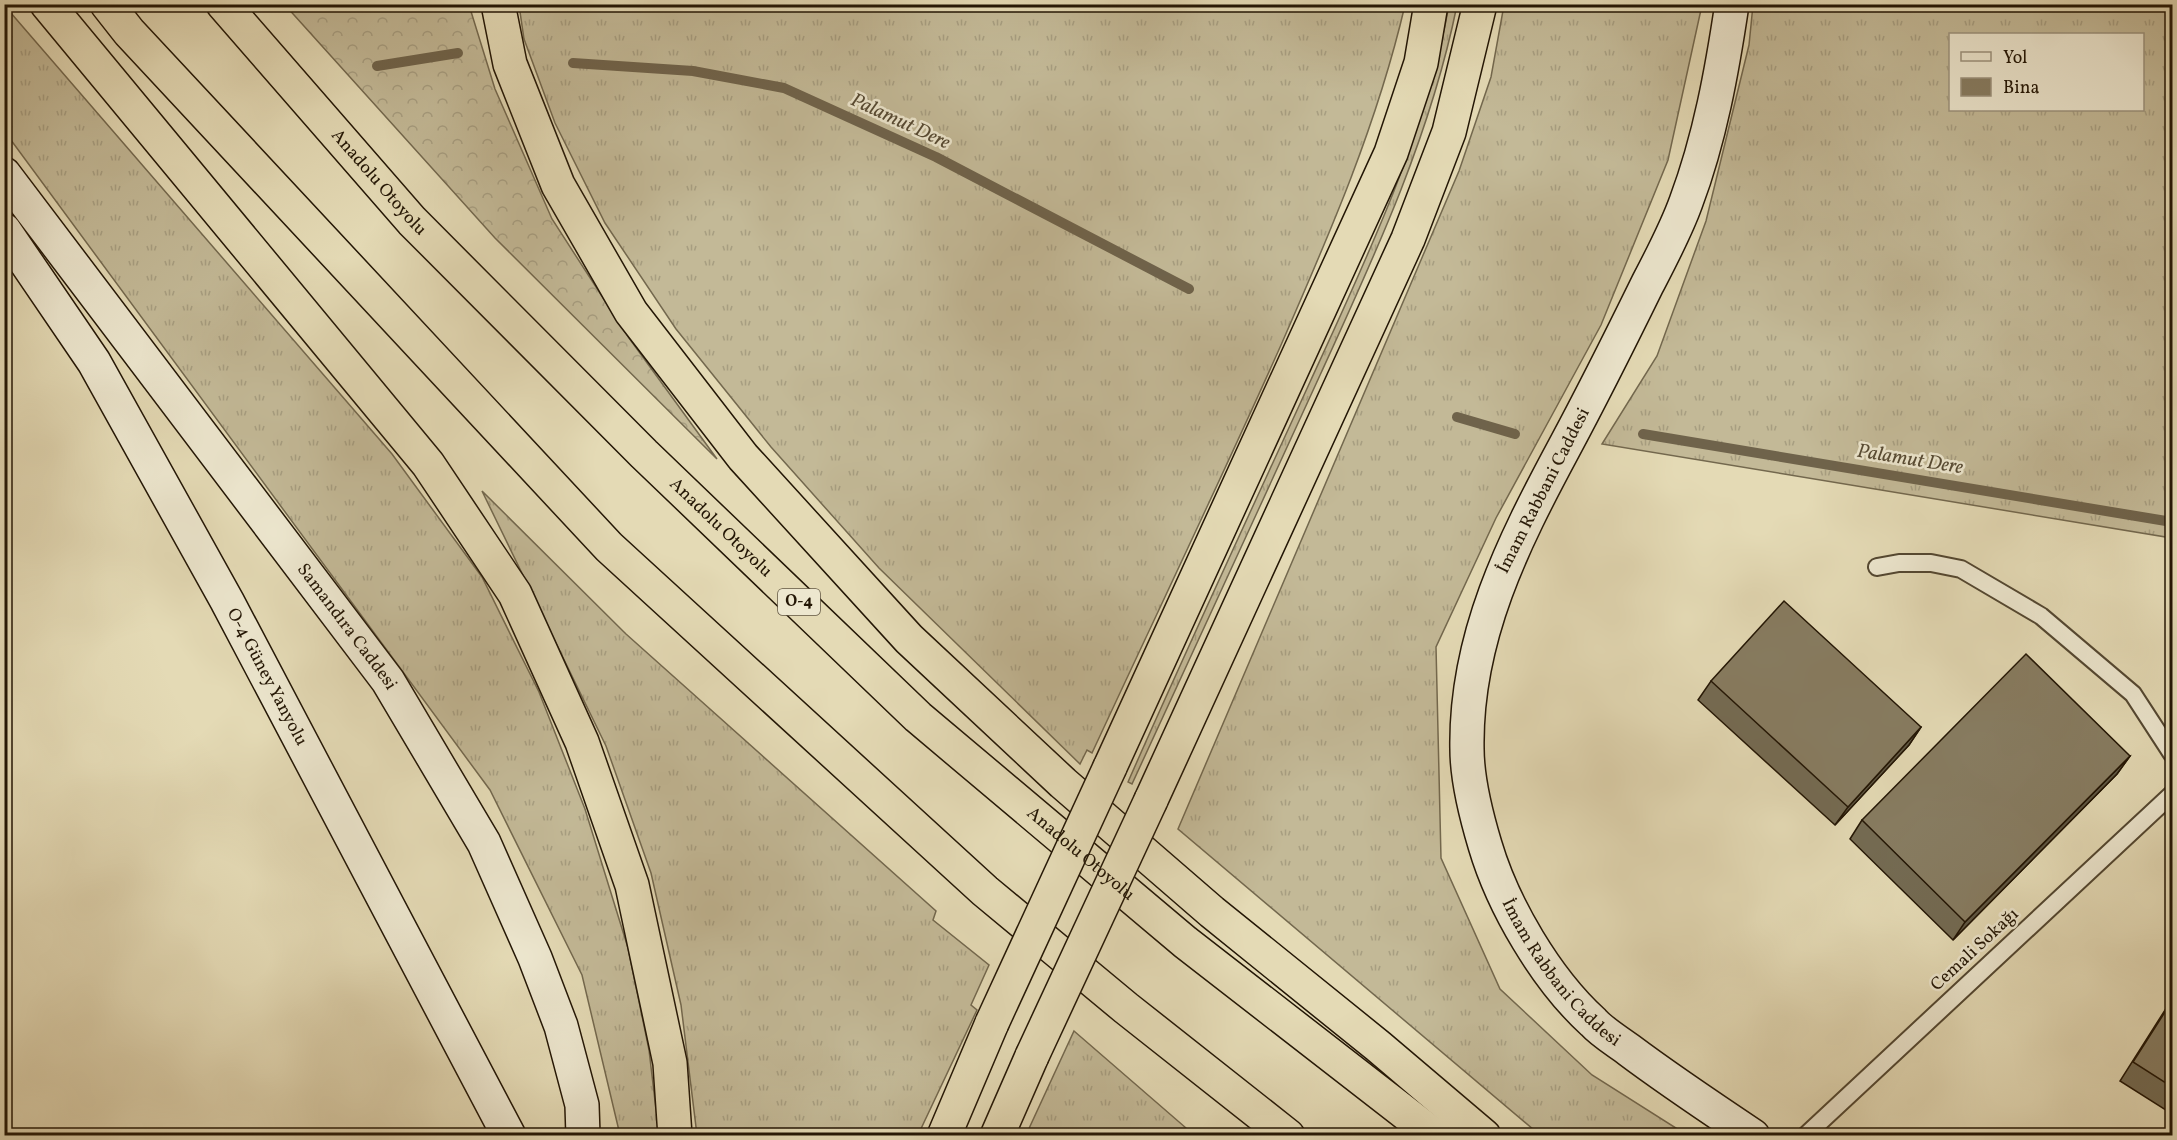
<svg xmlns="http://www.w3.org/2000/svg" width="2177" height="1140" font-family="Vollkorn,serif">
  <style>
    .grass { fill: url(#grass-tufts); stroke: #73684e; stroke-width: 1.5; fill-rule: evenodd }
    .forest { fill: url(#forest-crowns); stroke: #73684e; stroke-width: 1.5 }
    .lines { fill: none; stroke-linecap: round; stroke-linejoin: round }
    .stream { stroke: #6f634b; stroke-width: 10 }
    .lane-casing { stroke: #534731; stroke-width: 20 }
    .secondary-casing { stroke: #231605; stroke-width: 36 }
    .highway-casing { stroke: #231605; stroke-width: 36 }
    .lane { stroke: #ede7cf; stroke-width: 16 }
    .secondary { stroke: #ede7cf; stroke-width: 33 }
    .highway { stroke: #e4dab5; stroke-width: 33 }
    .highway-bridge-casing { stroke: #231605; stroke-width: 36; stroke-linecap: butt }
    .highway-bridge { stroke: #e4dab5; stroke-width: 33 }
    .wall { fill: #746b53; stroke: #231605; stroke-width: 1.5 }
    .shaded-wall { fill: #5e5744; stroke: #231605; stroke-width: 1.5 }
    .building { fill: #877c61; stroke: #231605; stroke-width: 1.5 }
    .labels { text-anchor: middle; dominant-baseline: central; stroke-width: 5; stroke-linejoin: round; paint-order: stroke }
    .shield { fill: #ede7cf; stroke: #605542; stroke-width: 1.5 }
    .shield-label { font-size: 16px; font-weight: bold; fill: #231605 }
    .street-label { font-size: 18px; fill: #231605; stroke: #ede7cf }
    .water-label { font-size: 20px; font-style: italic; fill: #564a33; stroke: #ede7cf }
  </style>
  <defs>
    <pattern id="grass-tufts" width="24" height="20" patternUnits="userSpaceOnUse" patternTransform="scale(1.5)"><rect width="24" height="20" fill="#c3b997"/><path d="M3 7l-1-3M5 7V3M7 7l1-3M15 17l-1-3M17 17v-4M19 17l1-3" fill="none" stroke="#a79e81"/></pattern>
    <pattern id="forest-crowns" width="20" height="18" patternUnits="userSpaceOnUse" patternTransform="scale(1.5)"><rect width="20" height="18" fill="#c3b997"/><path d="M2 6a3 3 0 1 1 6 0M12 15a3 3 0 1 1 6 0" fill="none" stroke="#a79e81"/></pattern>
  </defs>
  <rect width="100%" height="100%" fill="#e4dab5"/>
  <filter id="stains"><feTurbulence type="fractalNoise" baseFrequency=".00333" numOctaves="4"/><feColorMatrix values="0 0 0 0 .2 0 0 0 0 .09 0 0 0 0 .02 0 0 0 .5 -.17"/></filter>
  <radialGradient id="worn" r=".72"><stop offset=".6" stop-color="#630" stop-opacity="0"/><stop offset="1" stop-color="#630" stop-opacity=".3"/></radialGradient>
  <g class="grass">
    <path d="M4 5 392 454 482 577 539 692 585 809 628 948 649 1050 659 1135H620L582 975 490 790 5 132Z"/>
    <path d="M519 5H1405C1377 125 1330 233 1281 345 1220 482 1155 617 1092 753L1087 750 1080 764 879 568 771 447 676 329 605 223 555 123 524 39Z"/>
    <path d="M1449 5H1457C1431 134 1376 253 1321 373 1258 510 1196 647 1132 784L1128 782C1187 648 1249 515 1310 382 1366 260 1425 137 1449 5Z"/>
    <path d="M1504 5H1702L1668 160 1601 325 1496 518 1436 647 1441 858 1500 989 1592 1075 1687 1135H1540L1178 829 1459 171 1491 77Z"/>
    <path d="M1753 5H2172V538L1602 444 1657 356 1706 221 1749 45ZM2142 34V110H1950V34Z"/>
    <path d="M482 491 626 634 936 911 933 920 989 965 971 1005 977 1010 918 1135H697L681 1005 651 873 606 746Z"/>
    <path d="M1074 1031 1186 1128 1195 1135H1026Z"/>
  </g>
  <path class="forest" d="M285 5H469L495 89 552 219 629 338 717 459 495 238Z"/>
  <g class="lines">
    <g class="stream">
      <path d="M573 63 693 71 784 88 936 157 1189 289"/>
      <path d="M377 66 458 53"/>
      <path d="M1457 417 1515 434"/>
      <path d="M1643 434 2172 522"/>
    </g>
    <g class="lane-casing">
      <g id="lane">
        <path d="M1877 567 1899 563H1931L1961 569 2041 616 2133 694 2172 754"/>
        <path d="M1805 1136 2172 794"/>
      </g>
    </g>
    <g class="secondary-casing">
      <g id="secondary">
        <path id="s1" d="M1732 4C1722 71 1710 138 1686 202 1676 230 1661 258 1647 285 1620 340 1593 394 1564 448 1513 543 1465 638 1467 749 1467 781 1476 815 1485 845 1503 906 1546 979 1593 1022 1603 1033 1617 1041 1629 1050 1669 1080 1711 1108 1753 1136"/>
        <path id="s2" d="M4 174 388 681 484 843 535 958 561 1026 582 1105 583 1136"/>
        <path id="s3" d="M4 230 94 362 227 601 509 1136"/>
      </g>
    </g>
    <g class="highway-casing">
      <g id="highway">
        <path d="M47 4 428 464 515 594 582 742 632 885 670 1063 675 1136"/>
        <path d="M107 4 129 32 609 547 985 891 1126 1008 1288 1136"/>
        <path id="s4" d="M223 4 412 221 644 454 918 717 1185 942 1435 1136"/>
        <path d="M498 4 510 64 558 185 631 312 743 457 909 639 1063 783 1212 912 1378 1046 1484 1136"/>
        <path d="M1110 767 1391 153 1421 63 1431 4"/>
        <path d="M1151 800 1408 239 1449 132 1480 4"/>
        <path d="M944 1136 992 1023"/>
        <path d="M997 1136 1032 1056"/>
      </g>
    </g>
    <use href="#lane" class="lane"/>
    <use href="#secondary" class="secondary"/>
    <use href="#highway" class="highway"/>
    <g class="highway-bridge-casing">
      <g id="highway-bridge">
        <path d="M992 1023 1110 767"/>
        <path d="M1032 1056 1151 800"/>
      </g>
    </g>
    <use href="#highway-bridge" class="highway-bridge"/>
  </g>
  <g class="wall">
    <path d="M1711 681 1921 727 1909 745 1835 825 1698 700Z"/>
    <path d="M2130 756 2117 774 1953 940 1850 839 1862 820Z"/>
    <path d="M2172 999V1114L2120 1081Z"/>
  </g>
  <g class="shaded-wall">
    <path d="M1921 727 1909 745 1835 825 1848 807Z"/>
    <path d="M2130 756 2117 774 1953 940 1965 922Z"/>
  </g>
  <g class="building">
    <path d="M1784 601 1921 727 1848 807 1711 681Z"/>
    <path d="M2026 654 2130 756 1965 922 1862 820Z"/>
    <path d="M2172 1001V1087L2133 1062Z"/>
  </g>
  <g class="labels">
    <rect class="shield" x="778" y="589" width="42" height="26" rx="4.5"/>
    <g class="shield-label">
      <text x="799" y="602">O-4</text>
    </g>
    <g class="street-label">
      <text stroke="none"><textPath href="#s4" startOffset="237">Anadolu Otoyolu</textPath></text>
      <text transform="translate(1544 491) rotate(-63)">İmam Rabbani Caddesi</text>
      <text stroke="none"><textPath href="#s4" startOffset="723">Anadolu Otoyolu</textPath></text>
      <text stroke="none"><textPath href="#s2" startOffset="568">Samandıra Caddesi</textPath></text>
      <text stroke="none"><textPath href="#s3" startOffset="519">O-4 Güney Yanyolu</textPath></text>
      <text stroke="none"><textPath href="#s4" startOffset="1209">Anadolu Otoyolu</textPath></text>
      <text transform="translate(1975 950) rotate(-43)">Cemali Sokağı</text>
      <text stroke="none"><textPath href="#s1" startOffset="1047">İmam Rabbani Caddesi</textPath></text>
    </g>
    <g class="water-label">
      <text transform="translate(900 122) rotate(25)">Palamut Dere</text>
      <text transform="translate(1910 460) rotate(9)">Palamut Dere</text>
    </g>
  </g>
  <rect width="2177" height="1140" fill="none" stroke="#e4dab5" stroke-width="24"/>
  <rect x="6" y="6" width="2165" height="1128" fill="none" stroke="#231605" stroke-width="3"/>
  <rect x="12" y="12" width="2153" height="1116" fill="none" stroke="#231605" stroke-width="1.5"/>
  <rect x="1949" y="33" width="195" height="78" fill="#ede7cf" stroke="#9c937e" stroke-width="1.5"/>
  <rect x="1961" y="52" width="30" height="9" fill="#ede7cf" stroke="#9c937e" stroke-width="1.5"/>
  <text x="2003" y="63" font-size="18" fill="#231605">Yol</text>
  <rect x="1961" y="78" width="30" height="18" fill="#877c61" stroke="#9c937e" stroke-width="1.5"/>
  <text x="2003" y="93" font-size="18" fill="#231605">Bina</text>
  <rect width="100%" height="100%" filter="url(#stains)"/>
  <rect width="100%" height="100%" fill="url(#worn)"/>
</svg>
